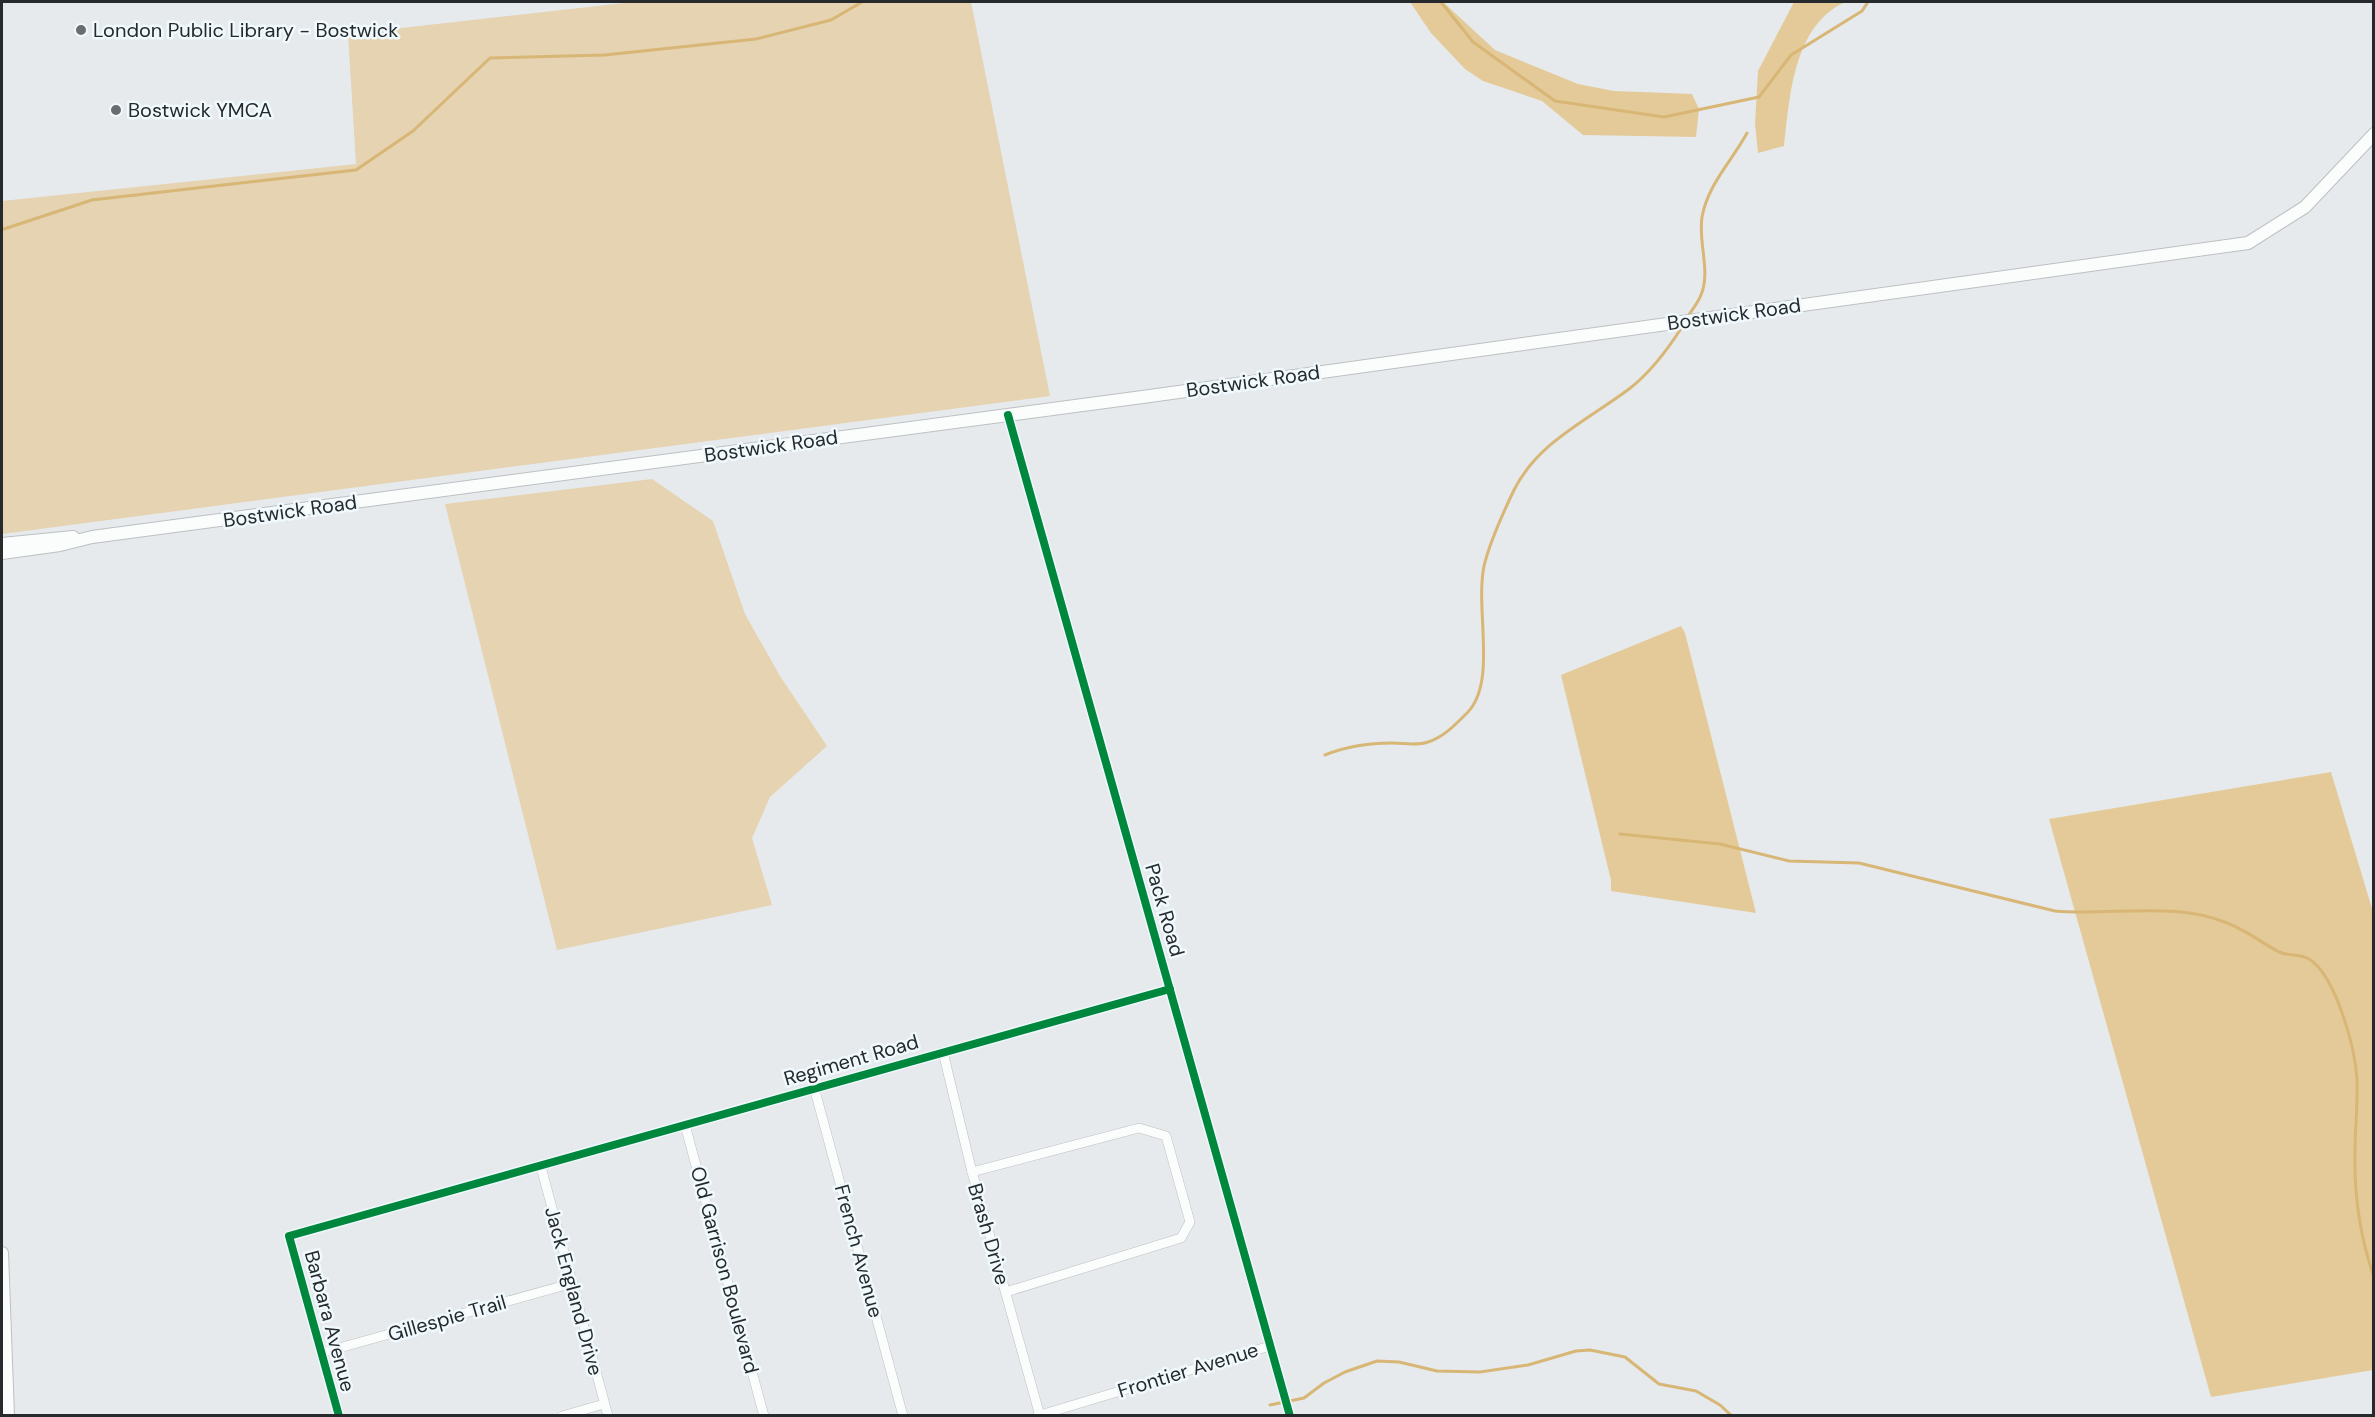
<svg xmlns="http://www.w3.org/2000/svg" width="2375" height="1417" font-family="'DM Sans',sans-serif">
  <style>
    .green { fill: #e5d3b2 }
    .forest { fill: #e4ca98 }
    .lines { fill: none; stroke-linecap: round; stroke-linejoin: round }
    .stream { stroke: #d8b675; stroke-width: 3 }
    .minor-casing { stroke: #bdc0c2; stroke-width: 10 }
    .major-casing { stroke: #bdc0c2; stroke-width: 14 }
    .minor { stroke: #fbfcfc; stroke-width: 9 }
    .major { stroke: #fbfcfc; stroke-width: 12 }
    .cycleway-casing { stroke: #f0f9fd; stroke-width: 11 }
    .cycleway { stroke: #00873e; stroke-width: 8 }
    .poi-dot { fill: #6a6d70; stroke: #f0f9fd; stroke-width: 2 }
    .labels { text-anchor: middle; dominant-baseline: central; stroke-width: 5; stroke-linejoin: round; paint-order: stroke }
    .poi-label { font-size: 20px; fill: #272a2c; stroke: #f0f9fd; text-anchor: start }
    .street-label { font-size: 20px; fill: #272a2c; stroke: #f0f9fd }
  </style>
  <rect width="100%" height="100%" fill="#e6eaed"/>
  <g class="green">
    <path d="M633 2H971L1050 396 2 534V201L356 164 348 34Z"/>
    <path d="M652 479 713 521 745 614 780 676 827 746 770 797 752 838 772 905 557 950 445 504Z"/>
  </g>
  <g class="forest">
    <path d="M1410 2H1443L1495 50 1578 84 1614 91 1692 94 1699 109 1696 137 1583 135 1542 101 1483 81 1465 69 1431 33Z"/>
    <path d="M1794 2H1845C1793 26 1790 96 1784 146L1758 153 1755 124 1758 71Z"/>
    <path d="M1681 626 1685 633 1756 913 1611 891V880L1561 675Z"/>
    <path d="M2331 772 2373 912V1370L2211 1397 2049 819Z"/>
  </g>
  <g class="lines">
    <g class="stream">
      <path d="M1441 2 1473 42 1555 101 1664 117 1759 97 1791 55 1862 11 1868 2"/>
      <path d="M4 229 92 200 356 170 413 131 490 58 605 55 756 39 831 20 862 2"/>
      <path d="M1687 318C1691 311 1698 303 1701 295 1711 271 1698 243 1702 217 1708 184 1732 161 1747 133"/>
      <path d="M1325 755C1347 746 1369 743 1392 743 1404 743 1417 746 1428 742 1444 737 1456 724 1468 712 1497 681 1475 610 1484 566 1490 541 1503 513 1514 490 1538 442 1588 420 1629 389 1650 373 1668 349 1682 327"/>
      <path d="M1620 834 1720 844 1789 861 1859 863 2055 911C2111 916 2174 901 2227 923 2246 930 2262 943 2279 952 2291 957 2302 953 2312 961 2337 981 2355 1048 2357 1079 2358 1103 2355 1128 2355 1152 2354 1195 2360 1237 2374 1277"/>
      <path d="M1270 1405 1304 1398 1324 1383 1345 1372 1377 1361 1399 1362 1437 1371 1480 1372 1528 1365 1576 1351 1590 1350 1625 1357 1659 1384 1696 1391 1720 1405 1732 1416"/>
    </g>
    <g class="minor-casing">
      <g id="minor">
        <path d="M1008 415 1290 1416"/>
        <path d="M943 1052 972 1172 1040 1416"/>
        <path d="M814 1087 903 1416"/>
        <path d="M685 1125 764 1416"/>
        <path d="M541 1167 608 1416"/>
        <path d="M972 1172 1139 1128 1166 1136 1190 1222 1181 1238 1006 1292"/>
        <path d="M321 1353 573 1283"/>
        <path d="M339 1416 289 1236 1170 989"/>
        <path d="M562 1416 604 1404"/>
        <path d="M1037 1416 1270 1346"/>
      </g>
    </g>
    <g class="major-casing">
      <g id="major">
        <path d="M2 544 73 537"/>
        <path d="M2 553 60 545 92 537 1150 396 2248 243 2305 207 2374 134"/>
        <path d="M2 1253 8 1416"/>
      </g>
    </g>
    <use href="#minor" class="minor"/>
    <use href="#major" class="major"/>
    <g class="cycleway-casing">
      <g id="cycleway">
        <path d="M1008 415 1290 1416"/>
        <path d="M339 1416 289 1236 1170 989"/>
      </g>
    </g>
    <use href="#cycleway" class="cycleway"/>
  </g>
  <g class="poi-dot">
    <circle cx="81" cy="30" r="6"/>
    <circle cx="116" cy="110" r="6"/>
  </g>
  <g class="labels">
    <g class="poi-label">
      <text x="93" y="30">London Public Library - Bostwick</text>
      <text x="128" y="110">Bostwick YMCA</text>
    </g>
    <g class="street-label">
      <text transform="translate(1734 314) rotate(-8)">Bostwick Road</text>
      <text transform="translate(1253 381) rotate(-8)">Bostwick Road</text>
      <text transform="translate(771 446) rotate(-8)">Bostwick Road</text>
      <text transform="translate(290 511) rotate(-8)">Bostwick Road</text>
      <text transform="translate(1165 910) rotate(74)">Pack Road</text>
      <text transform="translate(851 1060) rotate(-16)">Regiment Road</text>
      <text transform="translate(989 1234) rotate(74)">Brash Drive</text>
      <text transform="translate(859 1251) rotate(75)">French Avenue</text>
      <text transform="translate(725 1270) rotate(75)">Old Garrison Boulevard</text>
      <text transform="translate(574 1291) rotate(75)">Jack England Drive</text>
      <text transform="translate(447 1318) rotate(-16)">Gillespie Trail</text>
      <text transform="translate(330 1321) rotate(75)">Barbara Avenue</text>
      <text transform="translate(1188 1370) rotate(-17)">Frontier Avenue</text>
    </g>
  </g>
  <rect width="2375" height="1417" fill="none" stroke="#272a2c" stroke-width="6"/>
</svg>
